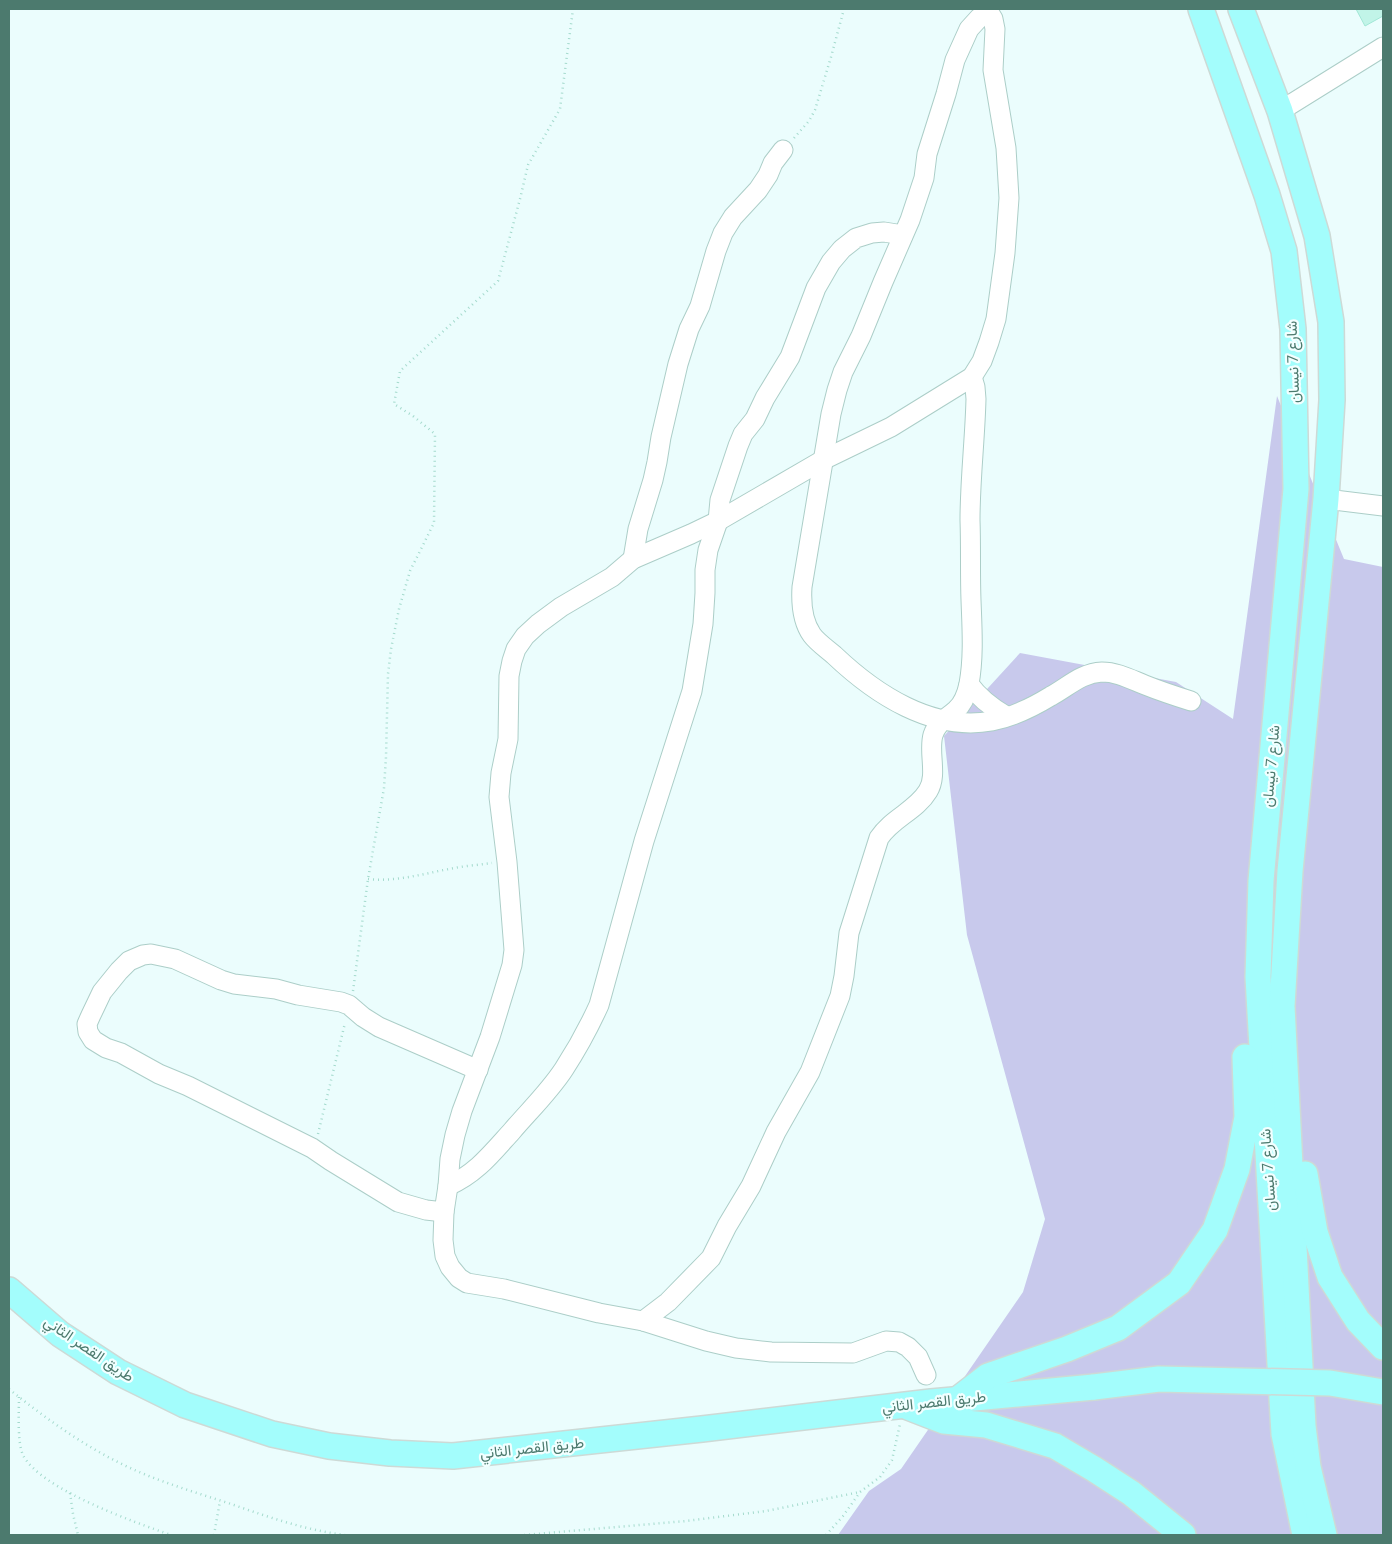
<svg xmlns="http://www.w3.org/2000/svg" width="1392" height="1544" font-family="Roboto,Vazirmatn,sans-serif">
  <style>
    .green { fill: #c8c9ec }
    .building { fill: #c1f4e8; stroke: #a1e7d6 }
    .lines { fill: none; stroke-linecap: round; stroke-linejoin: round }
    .minor-casing { stroke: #accec8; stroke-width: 21 }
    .major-casing { stroke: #cddad6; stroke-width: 28 }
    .path { stroke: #a4dacd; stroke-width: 2.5; stroke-dasharray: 1 4; stroke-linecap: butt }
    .minor { stroke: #fff; stroke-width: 19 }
    .major { stroke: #a3fdfc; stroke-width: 25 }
    .major-bridge-casing { stroke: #cddad6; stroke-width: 28; stroke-linecap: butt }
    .major-bridge { stroke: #a3fdfc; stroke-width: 25 }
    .labels { text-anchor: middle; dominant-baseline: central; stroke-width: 4.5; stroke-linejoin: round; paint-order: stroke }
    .street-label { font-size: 15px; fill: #4c7a6e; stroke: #f2ffff }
  </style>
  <rect width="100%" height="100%" fill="#ebfdfd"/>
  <path class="green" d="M1277 396 1344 559 1383 567V1535H838L869 1491 901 1469 1023 1292 1045 1219 967 935 944 736 1020 653 1176 682 1233 719Z"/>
  <path class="building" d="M1356 9H1383V16L1365 26Z"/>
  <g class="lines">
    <g class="minor-casing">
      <g id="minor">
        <path d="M988 11 979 18 969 29 955 60 946 94 927 154 924 178 910 220 883 282 861 336 843 372 837 390 831 414 802 587C801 603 802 621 812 635 817 642 827 649 834 655 875 694 932 732 992 721 1013 717 1033 707 1051 696 1068 687 1081 673 1102 672 1117 672 1130 679 1145 685 1160 691 1175 696 1191 701"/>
        <path d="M1280 111 1383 47"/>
        <path d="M1326 499 1383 506"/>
        <path d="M633 559 638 529 653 480 657 462 661 437 678 364 689 329 700 306 716 251 723 233 733 217 758 190 768 175 773 163 783 150"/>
        <path d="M969 684C979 698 991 707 1006 716"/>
        <path d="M448 1186C476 1174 492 1153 512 1131 529 1111 549 1092 564 1069 577 1049 589 1027 599 1005L644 841 692 691 703 624 705 593V570L708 550 718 521 720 500 738 446 743 434 755 419 765 398 790 357 816 288 831 262 842 249 856 238 872 233 884 232 903 235"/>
        <path d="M444 1212 426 1210 398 1202 331 1161 312 1148 188 1086 159 1074 121 1053 106 1048 93 1040 88 1032 87 1024 91 1015 102 992 119 971 129 961 143 955 151 954 175 959 221 980 234 984 276 989 298 995 341 1002 349 1005 363 1017 379 1027 478 1070"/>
        <path d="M643 1321 668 1302 711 1258 727 1226 751 1186 776 1132 810 1072 840 996 844 976 849 933 879 838C892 818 916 811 928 791 938 775 928 752 933 735 938 721 946 719 956 710 963 704 967 693 969 684 974 656 972 628 971 600 970 574 971 547 970 520 970 480 975 439 976 399L975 387 972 377"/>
        <path d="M926 1375 918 1357 908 1347 899 1342 886 1341 853 1353 771 1352 736 1348 706 1341 643 1321 599 1313 504 1289 467 1283 459 1278 450 1267 445 1256 443 1240 444 1212 448 1186 450 1159 455 1135 462 1111 490 1037 512 965 514 950 507 862 499 797 501 773 508 739 509 676 512 661 516 649 525 636 538 624 561 607 612 577 633 559 691 534 718 521 823 460 891 427 972 377 982 361 989 342 996 319 1005 253 1009 198 1006 148 993 70 995 29 993 19 987 9"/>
      </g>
    </g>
    <g class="major-casing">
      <g id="major">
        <path d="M1201 9 1267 195 1284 251 1293 329 1296 489 1261 881 1258 977 1284 1434 1305 1535"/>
        <path d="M1241 9 1280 111 1317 236 1331 322 1332 400 1326 499 1290 871 1282 1006 1303 1426 1308 1467 1324 1535"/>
        <path d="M1305 1174 1315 1232 1330 1277 1358 1321 1383 1347"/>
        <path d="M9 1290 60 1334 118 1372 185 1405 272 1434 329 1446 390 1453 453 1456 702 1429 931 1402 1094 1387"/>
        <path d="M957 1400 988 1376 1067 1349 1118 1328 1179 1283 1215 1230 1237 1169 1247 1117 1245 1057"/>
        <path d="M908 1407 944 1421 986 1425 1055 1446 1094 1469 1131 1493 1183 1535"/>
      </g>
    </g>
    <g class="path">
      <path d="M794 138 809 121 815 110 831 57 844 9"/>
      <path d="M368 879C396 882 422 874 449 869 463 866 478 865 492 863"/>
      <path d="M353 991 368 879 384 788 386 757 388 674 391 649 399 609 410 571 434 523 435 434 413 416 394 404 400 371 498 281 520 199 528 165 560 109 573 9"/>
      <path d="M318 1134 345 1023"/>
      <path d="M9 1389C50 1422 95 1454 144 1474 173 1486 204 1495 234 1505 271 1518 306 1530 345 1535"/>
      <path d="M19 1397C19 1412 17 1442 23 1455 40 1489 134 1522 171 1535"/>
      <path d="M70 1493 73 1514 78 1535"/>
      <path d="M214 1535 220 1501"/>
      <path d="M524 1535 686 1521 766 1511 860 1492"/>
      <path d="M826 1535 843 1516 860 1492 880 1477 892 1460 900 1424"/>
    </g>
    <use href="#minor" class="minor"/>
    <use href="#major" class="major"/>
    <g class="major-bridge-casing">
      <path id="major-bridge" d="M1094 1387 1159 1379 1330 1383 1383 1392"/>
    </g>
    <use href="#major-bridge" class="major-bridge"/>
  </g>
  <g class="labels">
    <g class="street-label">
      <text transform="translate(1293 362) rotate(-92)">شارع 7 نيسان</text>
      <text transform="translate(1271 766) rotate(-85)">شارع 7 نيسان</text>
      <text transform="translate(1268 1170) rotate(-94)">شارع 7 نيسان</text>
      <text transform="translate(89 1349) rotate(34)">طريق القصر الثاني</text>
      <text transform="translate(934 1402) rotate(-6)">طريق القصر الثاني</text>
      <text transform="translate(532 1448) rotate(-6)">طريق القصر الثاني</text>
    </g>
  </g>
  <rect width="1392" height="1544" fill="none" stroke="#4c7a6e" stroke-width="20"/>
</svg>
